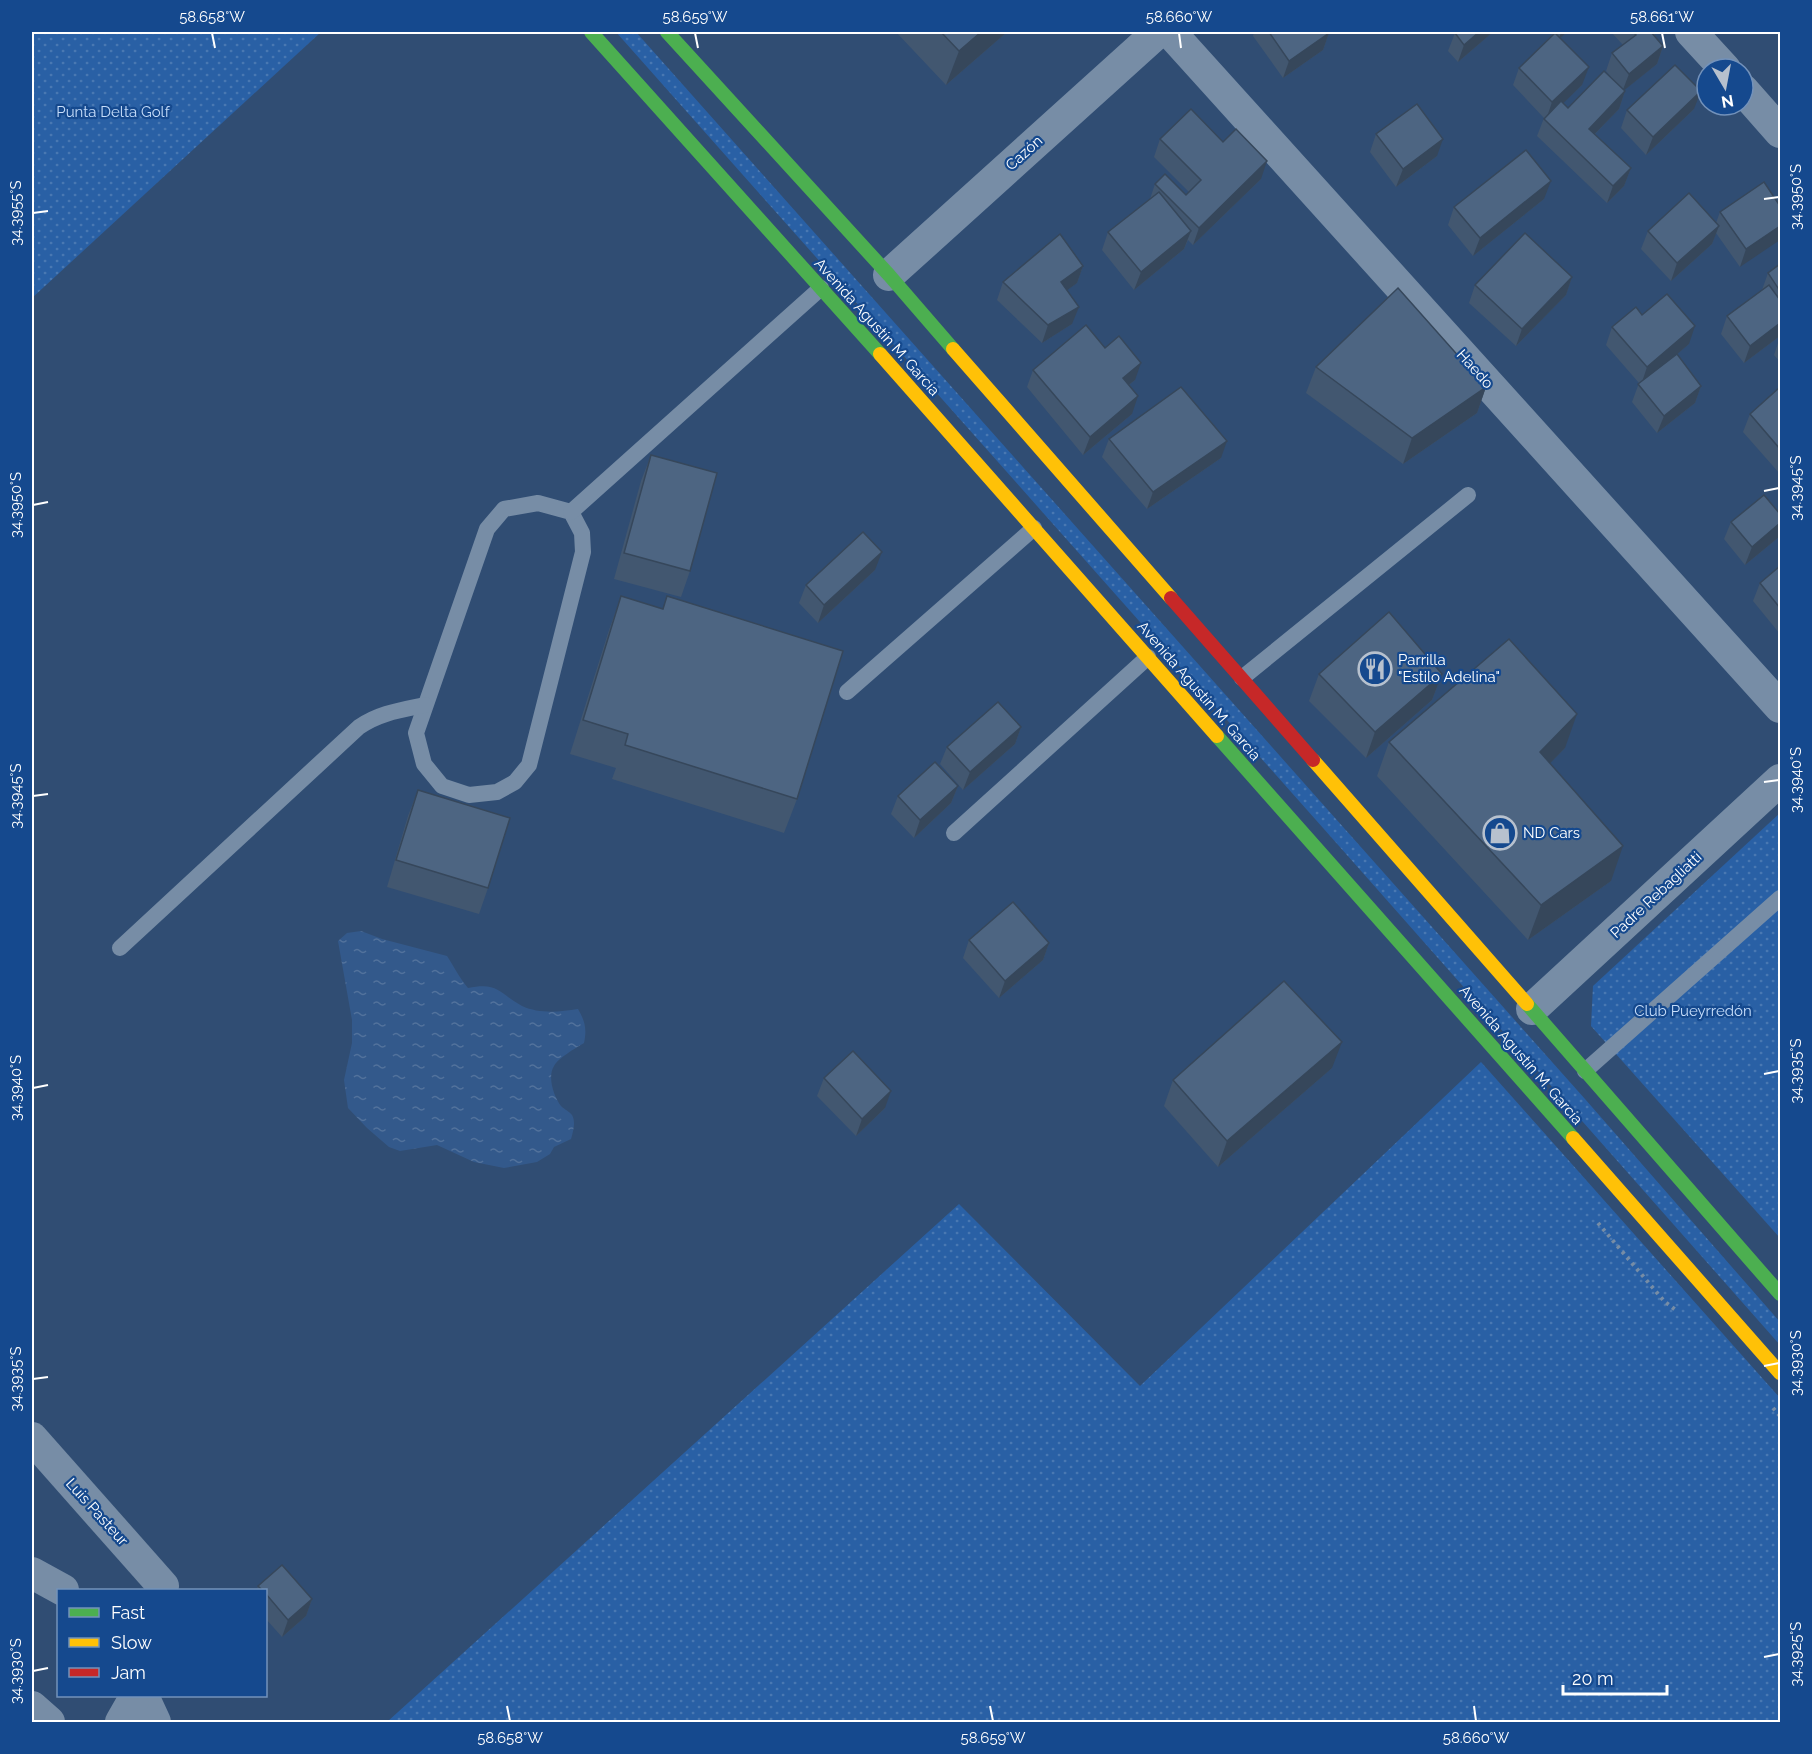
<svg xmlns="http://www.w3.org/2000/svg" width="1812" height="1754" font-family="Raleway,sans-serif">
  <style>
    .grass { fill: url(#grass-dots) }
    .water { fill: url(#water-ripples) }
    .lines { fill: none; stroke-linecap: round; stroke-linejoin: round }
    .path { stroke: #778da6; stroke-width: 4; stroke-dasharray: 3 4.5; stroke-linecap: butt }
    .lane { stroke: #778da6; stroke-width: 16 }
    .street { stroke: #778da6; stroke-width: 32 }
    .fast { stroke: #4caf50; stroke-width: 14 }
    .slow { stroke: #ffc107; stroke-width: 14 }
    .jam { stroke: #c62828; stroke-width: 14 }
    .wall { fill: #425770 }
    .shaded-wall { fill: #36475b }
    .building { fill: #4d6582; stroke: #36475b; stroke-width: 1.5 }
    .ticks { fill: none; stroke: #fff; stroke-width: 2 }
    .labels { text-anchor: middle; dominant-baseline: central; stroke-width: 4.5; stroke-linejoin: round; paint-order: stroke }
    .park-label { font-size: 15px; fill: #c7defb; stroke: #15498e }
    .street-label { font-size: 15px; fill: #fff; stroke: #15498e }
    .poi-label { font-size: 15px; fill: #fff; stroke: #15498e; text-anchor: start }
    .neatline { fill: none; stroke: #fff; stroke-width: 2 }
    .ticks-label { font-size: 15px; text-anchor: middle; fill: #fff }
  </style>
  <defs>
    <pattern id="grass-dots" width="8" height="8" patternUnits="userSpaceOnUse" patternTransform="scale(1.5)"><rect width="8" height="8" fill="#2960a5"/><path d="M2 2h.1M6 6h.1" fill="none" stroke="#4978b2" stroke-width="1.8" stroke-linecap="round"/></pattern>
    <pattern id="water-ripples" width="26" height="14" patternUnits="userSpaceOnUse" patternTransform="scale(1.5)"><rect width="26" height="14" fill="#33598b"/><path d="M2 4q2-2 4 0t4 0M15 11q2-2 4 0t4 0" fill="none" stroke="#52729c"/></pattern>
  </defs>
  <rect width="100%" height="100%" fill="#304d73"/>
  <g class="grass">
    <path d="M32 32H321L32 298Z"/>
    <path d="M616 32H636L1585 1099 1780 1322V1345L1339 846Z"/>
    <path d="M1780 813V1238L1591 1026 1593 986Z"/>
    <path d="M1481 1062 1780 1398V1722H387L959 1204 1140 1386Z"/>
  </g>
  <path class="water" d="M361 931 382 939 447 956C454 967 459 977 468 988 499 982 498 993 522 1006 539 1014 560 1012 578 1009 585 1021 587 1029 584 1043 576 1048 558 1058 554 1066 547 1077 554 1097 561 1106 564 1109 570 1112 572 1115 576 1122 573 1132 571 1139L554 1147 550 1154 537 1162 504 1168 474 1162 437 1145 400 1151 389 1147 367 1128 348 1108 344 1080 352 1043V1020L338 941 347 933Z"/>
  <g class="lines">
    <g class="path">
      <path d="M1598 1223 1664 1301 1677 1311"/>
      <path d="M1773 1408 1780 1416"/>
    </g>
    <g class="lane">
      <path d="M538 503 571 512 582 533 583 552 529 765 515 782 497 792 469 795 442 786 424 764 416 733 487 529 504 509Z"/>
      <path d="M571 512 821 288"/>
      <path d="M1242 678 1468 495"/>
      <path d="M847 692 1034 528"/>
      <path d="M954 833 1148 657"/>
      <path d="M120 948 359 727C379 713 401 710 425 705"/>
      <path d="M1585 1071 1780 898"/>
    </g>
    <g class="street">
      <path d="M1170 32 1780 707"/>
      <path d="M1691 32 1725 69"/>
      <path d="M1743 90 1780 132"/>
      <path d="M889 275 1158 32"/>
      <path d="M1532 1009 1780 780"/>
      <path d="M32 1438 163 1586"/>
      <path d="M32 1573 63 1590"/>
      <path d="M143 1696 155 1722"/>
      <path d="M32 1707 49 1722"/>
      <path d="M121 1722 133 1701V1696"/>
    </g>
    <g class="fast">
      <path d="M591 32 880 354"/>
      <path d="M667 32 889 275 953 349"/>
      <path d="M1217 736 1573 1138"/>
      <path d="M1527 1004 1780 1294"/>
    </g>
    <g class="slow">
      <path d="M953 349 1171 598"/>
      <path d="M880 354 1217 736"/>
      <path d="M1313 760 1527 1004"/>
      <path d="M1573 1138 1780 1373"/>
    </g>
    <path class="jam" d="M1171 598 1313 760"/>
  </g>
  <g class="wall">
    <path d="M896 32H1007L946 85Z"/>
    <path d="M1254 32H1328L1329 33 1323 50 1283 78 1253 36Z"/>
    <path d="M1493 32 1458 62 1448 51 1455 33Z"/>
    <path d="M1553 32H1567L1560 38 1582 85 1563 103 1568 108 1611 77 1606 71 1612 53 1623 45 1612 33 1613 32H1657L1654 35 1663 46 1657 64 1624 90 1625 91 1619 109 1595 134 1631 168 1624 186 1607 203 1537 136 1544 118 1513 85 1519 68 1554 33Z"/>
    <path d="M1694 109 1646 155 1621 128 1627 110Z"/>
    <path d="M1376 134 1437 156 1396 187 1370 152Z"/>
    <path d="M1160 139 1261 179 1193 245 1188 240 1184 249 1134 290 1102 250 1108 232 1150 199 1155 184 1186 195 1189 192 1154 157Z"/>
    <path d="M1544 199 1473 256 1448 225 1454 207Z"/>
    <path d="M1780 206 1740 267 1716 233 1712 244 1671 281 1641 249 1648 231 1716 223 1720 212Z"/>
    <path d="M1780 264V336L1744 363 1721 334 1727 316 1762 290 1768 273Z"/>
    <path d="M1083 266 1077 283 1067 290 1072 324 1042 343 997 300 1003 282Z"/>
    <path d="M1572 277 1566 295 1516 346 1469 303 1475 285Z"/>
    <path d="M1642 315 1689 344 1677 354 1701 386 1695 403 1657 433 1632 402 1639 383 1606 345 1612 327Z"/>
    <path d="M1780 337V362L1774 355Z"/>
    <path d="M1105 348 1135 380 1129 385 1132 414 1083 455 1027 387 1033 370Z"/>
    <path d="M1316 367 1486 387 1477 413 1403 464 1306 393Z"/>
    <path d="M1780 387V474L1743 432 1750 414Z"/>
    <path d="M1109 439 1221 458 1147 509 1102 457Z"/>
    <path d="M651 455 690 571 681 597 614 579 641 481Z"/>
    <path d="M1731 522 1779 537 1745 565 1724 539Z"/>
    <path d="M1780 566V634L1753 601 1760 583Z"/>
    <path d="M875 570 818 623 799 603 806 585Z"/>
    <path d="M621 596 797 799 784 833 612 779 616 768 570 754 609 630Z"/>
    <path d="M1319 674H1442L1432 700 1366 758 1309 701Z"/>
    <path d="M1021 727 1015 744 963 790 940 764 947 747Z"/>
    <path d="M1389 742 1565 748 1550 763 1611 881 1528 940 1377 776Z"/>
    <path d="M958 786 951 803 914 838 891 814 898 796Z"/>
    <path d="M418 790 488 888 479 914 387 887 408 816Z"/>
    <path d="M969 940 1049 943 1043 960 999 998 963 958Z"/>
    <path d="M1332 1068 1218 1167 1164 1106 1173 1080Z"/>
    <path d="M824 1078 885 1108 856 1136 817 1096Z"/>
    <path d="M282 1565 312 1599 306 1616 282 1637 266 1619V1590H257L258 1586Z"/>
  </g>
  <g class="shaded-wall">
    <path d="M981 32H1007L946 85 959 51Z"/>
    <path d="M1479 32H1493L1458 62 1464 45Z"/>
    <path d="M1561 32H1567L1559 39Z"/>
    <path d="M1329 33 1323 50 1283 78 1289 61Z"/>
    <path d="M1663 46 1657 64 1622 92 1629 74Z"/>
    <path d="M1589 67 1582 85 1546 120 1552 102Z"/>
    <path d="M1625 91 1619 109 1583 146 1589 129Z"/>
    <path d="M1701 91 1694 109 1646 155 1653 137Z"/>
    <path d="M1443 139 1437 156 1396 187 1403 169Z"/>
    <path d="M1267 161 1261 179 1193 245 1199 228Z"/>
    <path d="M1631 168 1624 186 1607 203 1613 186Z"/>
    <path d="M1551 181 1544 199 1473 256 1480 238Z"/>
    <path d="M1719 226 1712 244 1671 281 1677 263Z"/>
    <path d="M1780 226V240L1740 267 1746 249Z"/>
    <path d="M1191 231 1184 249 1134 290 1141 272Z"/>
    <path d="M1083 266 1077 283 1055 299 1061 282Z"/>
    <path d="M1572 277 1566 295 1516 346 1522 329Z"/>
    <path d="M1079 307 1072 324 1042 343 1048 325Z"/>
    <path d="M1780 323V336L1744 363 1750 346Z"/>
    <path d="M1695 326 1689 344 1641 385 1647 367Z"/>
    <path d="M1141 363 1135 380 1116 395 1123 378Z"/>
    <path d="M1701 386 1695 403 1657 433 1664 416Z"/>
    <path d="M1486 387 1477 413 1403 464 1412 438Z"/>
    <path d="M1138 396 1132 414 1083 455 1090 437Z"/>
    <path d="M1227 441 1221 458 1147 509 1153 492Z"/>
    <path d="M1780 523V532L1779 537 1745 565 1752 547Z"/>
    <path d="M882 552 875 570 818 623 824 605Z"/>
    <path d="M1442 674 1432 700 1366 758 1375 732Z"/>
    <path d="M1577 714 1565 748 1528 786 1540 752Z"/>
    <path d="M1021 727 1015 744 963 790 970 772Z"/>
    <path d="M958 786 951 803 914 838 920 820Z"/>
    <path d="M1623 846 1611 881 1528 940 1541 905Z"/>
    <path d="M1049 943 1043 960 999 998 1005 981Z"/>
    <path d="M1342 1042 1332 1068 1218 1167 1227 1141Z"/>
    <path d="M891 1091 885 1108 856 1136 862 1119Z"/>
    <path d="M312 1599 306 1616 282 1637 288 1620Z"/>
  </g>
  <g class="building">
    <path d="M941 32H981L959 51Z"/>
    <path d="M1269 32H1328L1329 33 1289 61Z"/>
    <path d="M1457 32H1479L1464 45 1455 33Z"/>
    <path d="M1633 32H1651L1663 46 1629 74 1612 53 1636 35Z"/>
    <path d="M1555 33 1589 67 1552 102 1519 68Z"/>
    <path d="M1675 65 1701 91 1653 137 1627 110Z"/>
    <path d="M1604 71 1625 91 1589 129 1631 168 1613 186 1544 119 1561 101 1568 108Z"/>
    <path d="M1417 104 1443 139 1403 169 1376 134Z"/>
    <path d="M1191 109 1223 142 1236 129 1267 161 1199 228 1155 184 1165 174 1186 195 1201 180 1160 139Z"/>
    <path d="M1526 150 1551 181 1480 238 1454 207Z"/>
    <path d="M1764 182 1780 206V226L1746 249 1720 212Z"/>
    <path d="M1159 192 1191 231 1141 272 1108 232Z"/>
    <path d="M1689 193 1719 226 1677 263 1648 231Z"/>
    <path d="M1525 233 1572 277 1522 329 1475 285Z"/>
    <path d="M1060 234 1083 266 1061 282 1079 307 1048 325 1003 282Z"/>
    <path d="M1780 264V291L1768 273Z"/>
    <path d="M1769 285 1780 300V323L1750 346 1727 316Z"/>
    <path d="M1398 288 1486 387 1412 438 1316 367Z"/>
    <path d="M1667 294 1695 326 1647 367 1612 327 1636 307 1642 315Z"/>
    <path d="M1086 325 1105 348 1119 336 1141 363 1123 378 1138 396 1090 437 1033 370Z"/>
    <path d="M1677 354 1701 386 1664 416 1638 384Z"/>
    <path d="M1181 387 1227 441 1153 492 1109 439Z"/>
    <path d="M1780 387V449L1750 414Z"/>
    <path d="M651 455 717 473 690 571 624 553Z"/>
    <path d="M1764 495 1780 514V523L1752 547 1731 522Z"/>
    <path d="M863 532 882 552 824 605 806 585Z"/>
    <path d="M1780 566V608L1760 583Z"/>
    <path d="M621 596 663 609 667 596 843 651 797 799 625 745 628 734 583 720Z"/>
    <path d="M1389 612 1442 674 1375 732 1319 674Z"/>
    <path d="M1509 639 1577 714 1540 752 1623 846 1541 905 1389 742Z"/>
    <path d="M998 702 1021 727 970 772 947 747Z"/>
    <path d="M935 762 958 786 920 820 898 796Z"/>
    <path d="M418 790 510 818 488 888 396 860Z"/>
    <path d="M1013 902 1049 943 1005 981 969 940Z"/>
    <path d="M1284 981 1342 1042 1227 1141 1173 1080Z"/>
    <path d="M853 1051 891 1091 862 1119 824 1078Z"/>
    <path d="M282 1565 312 1599 288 1620 266 1594V1590H262L258 1586Z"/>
  </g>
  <path class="ticks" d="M212 33 215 48M695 33 698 48M1179 33 1181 48M1662 33 1665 48M1764 199 1779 197M33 213 48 211M1764 491 1779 488M33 505 48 502M1764 782 1779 780M33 796 48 794M1764 1074 1779 1071M33 1088 48 1085M1764 1366 1779 1363M33 1379 48 1377M1764 1657 1779 1654M33 1671 48 1668M507 1706 510 1721M990 1706 993 1721M1474 1706 1476 1721"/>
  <defs>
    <g id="restaurant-ring" transform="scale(1.725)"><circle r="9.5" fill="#15498e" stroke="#b7c1ce" stroke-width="1.5"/><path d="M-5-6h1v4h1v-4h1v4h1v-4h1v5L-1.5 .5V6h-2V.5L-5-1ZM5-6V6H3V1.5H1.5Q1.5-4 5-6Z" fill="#b7c1ce"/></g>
    <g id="shop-ring" transform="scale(1.725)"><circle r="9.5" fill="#15498e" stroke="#b7c1ce" stroke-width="1.5"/><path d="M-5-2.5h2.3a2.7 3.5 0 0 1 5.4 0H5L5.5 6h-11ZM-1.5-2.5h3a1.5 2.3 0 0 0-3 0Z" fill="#b7c1ce"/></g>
  </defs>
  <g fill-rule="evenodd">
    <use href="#restaurant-ring" x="1375" y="669"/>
    <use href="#shop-ring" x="1500" y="833"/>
  </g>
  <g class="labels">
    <g class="park-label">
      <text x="113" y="112">Punta Delta Golf</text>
      <text x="1693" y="1011">Club Pueyrredón</text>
    </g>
    <g class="street-label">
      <text transform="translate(1024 153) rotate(-42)">Cazón</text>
      <text transform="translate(877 327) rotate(48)">Avenida Agustín M. García</text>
      <text transform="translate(1475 369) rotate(48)">Haedo</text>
      <text transform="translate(1199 691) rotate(49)">Avenida Agustín M. García</text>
      <text transform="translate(1656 895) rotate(-43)">Padre Rebagliatti</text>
      <text transform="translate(1521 1055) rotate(49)">Avenida Agustín M. García</text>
      <text transform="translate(97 1512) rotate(48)">Luis Pasteur</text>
    </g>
    <g class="poi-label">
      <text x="1398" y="660">Parrilla<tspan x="1398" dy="17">"Estilo Adelina"</tspan></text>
      <text x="1523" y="833">ND Cars</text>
    </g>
  </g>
  <rect width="1812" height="1754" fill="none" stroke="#15498e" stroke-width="66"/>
  <rect x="57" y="1589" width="210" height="108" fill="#15498e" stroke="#7392bb" stroke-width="1.5"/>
  <rect x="69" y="1608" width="30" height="9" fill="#4caf50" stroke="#7392bb" stroke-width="1.5"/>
  <text x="111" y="1619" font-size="18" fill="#ffffff">Fast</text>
  <rect x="69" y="1638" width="30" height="9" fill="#ffc107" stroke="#7392bb" stroke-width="1.5"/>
  <text x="111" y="1649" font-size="18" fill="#ffffff">Slow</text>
  <rect x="69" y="1668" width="30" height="9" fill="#c62828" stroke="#7392bb" stroke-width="1.5"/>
  <text x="111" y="1679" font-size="18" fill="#ffffff">Jam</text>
  <g transform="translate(1725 87) rotate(170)"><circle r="28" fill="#15498e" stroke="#7392bb" stroke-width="1.5"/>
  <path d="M0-4.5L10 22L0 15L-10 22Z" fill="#b7c1ce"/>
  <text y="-9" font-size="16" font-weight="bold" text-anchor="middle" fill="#ffffff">N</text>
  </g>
  <path d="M1563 1685v9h104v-9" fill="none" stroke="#ffffff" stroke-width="3"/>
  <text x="1572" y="1685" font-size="18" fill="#ffffff" stroke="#15498e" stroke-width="4.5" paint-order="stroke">20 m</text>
  <rect x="33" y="33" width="1746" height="1688" class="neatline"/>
  <g class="ticks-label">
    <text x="212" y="22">58.658°W</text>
    <text x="695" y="22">58.659°W</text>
    <text x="1179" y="22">58.660°W</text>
    <text x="1662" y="22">58.661°W</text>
    <text transform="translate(1796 197) rotate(-90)" y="5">34.3950°S</text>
    <text transform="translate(16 213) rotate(-90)" y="5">34.3955°S</text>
    <text transform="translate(1796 488) rotate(-90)" y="5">34.3945°S</text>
    <text transform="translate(16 505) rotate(-90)" y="5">34.3950°S</text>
    <text transform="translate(1796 780) rotate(-90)" y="5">34.3940°S</text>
    <text transform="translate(16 796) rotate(-90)" y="5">34.3945°S</text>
    <text transform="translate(1796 1071) rotate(-90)" y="5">34.3935°S</text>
    <text transform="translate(16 1088) rotate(-90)" y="5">34.3940°S</text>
    <text transform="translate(1796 1363) rotate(-90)" y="5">34.3930°S</text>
    <text transform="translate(16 1379) rotate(-90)" y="5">34.3935°S</text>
    <text transform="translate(1796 1654) rotate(-90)" y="5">34.3925°S</text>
    <text transform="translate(16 1671) rotate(-90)" y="5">34.3930°S</text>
    <text x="510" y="1743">58.658°W</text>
    <text x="993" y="1743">58.659°W</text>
    <text x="1476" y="1743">58.660°W</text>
  </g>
</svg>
